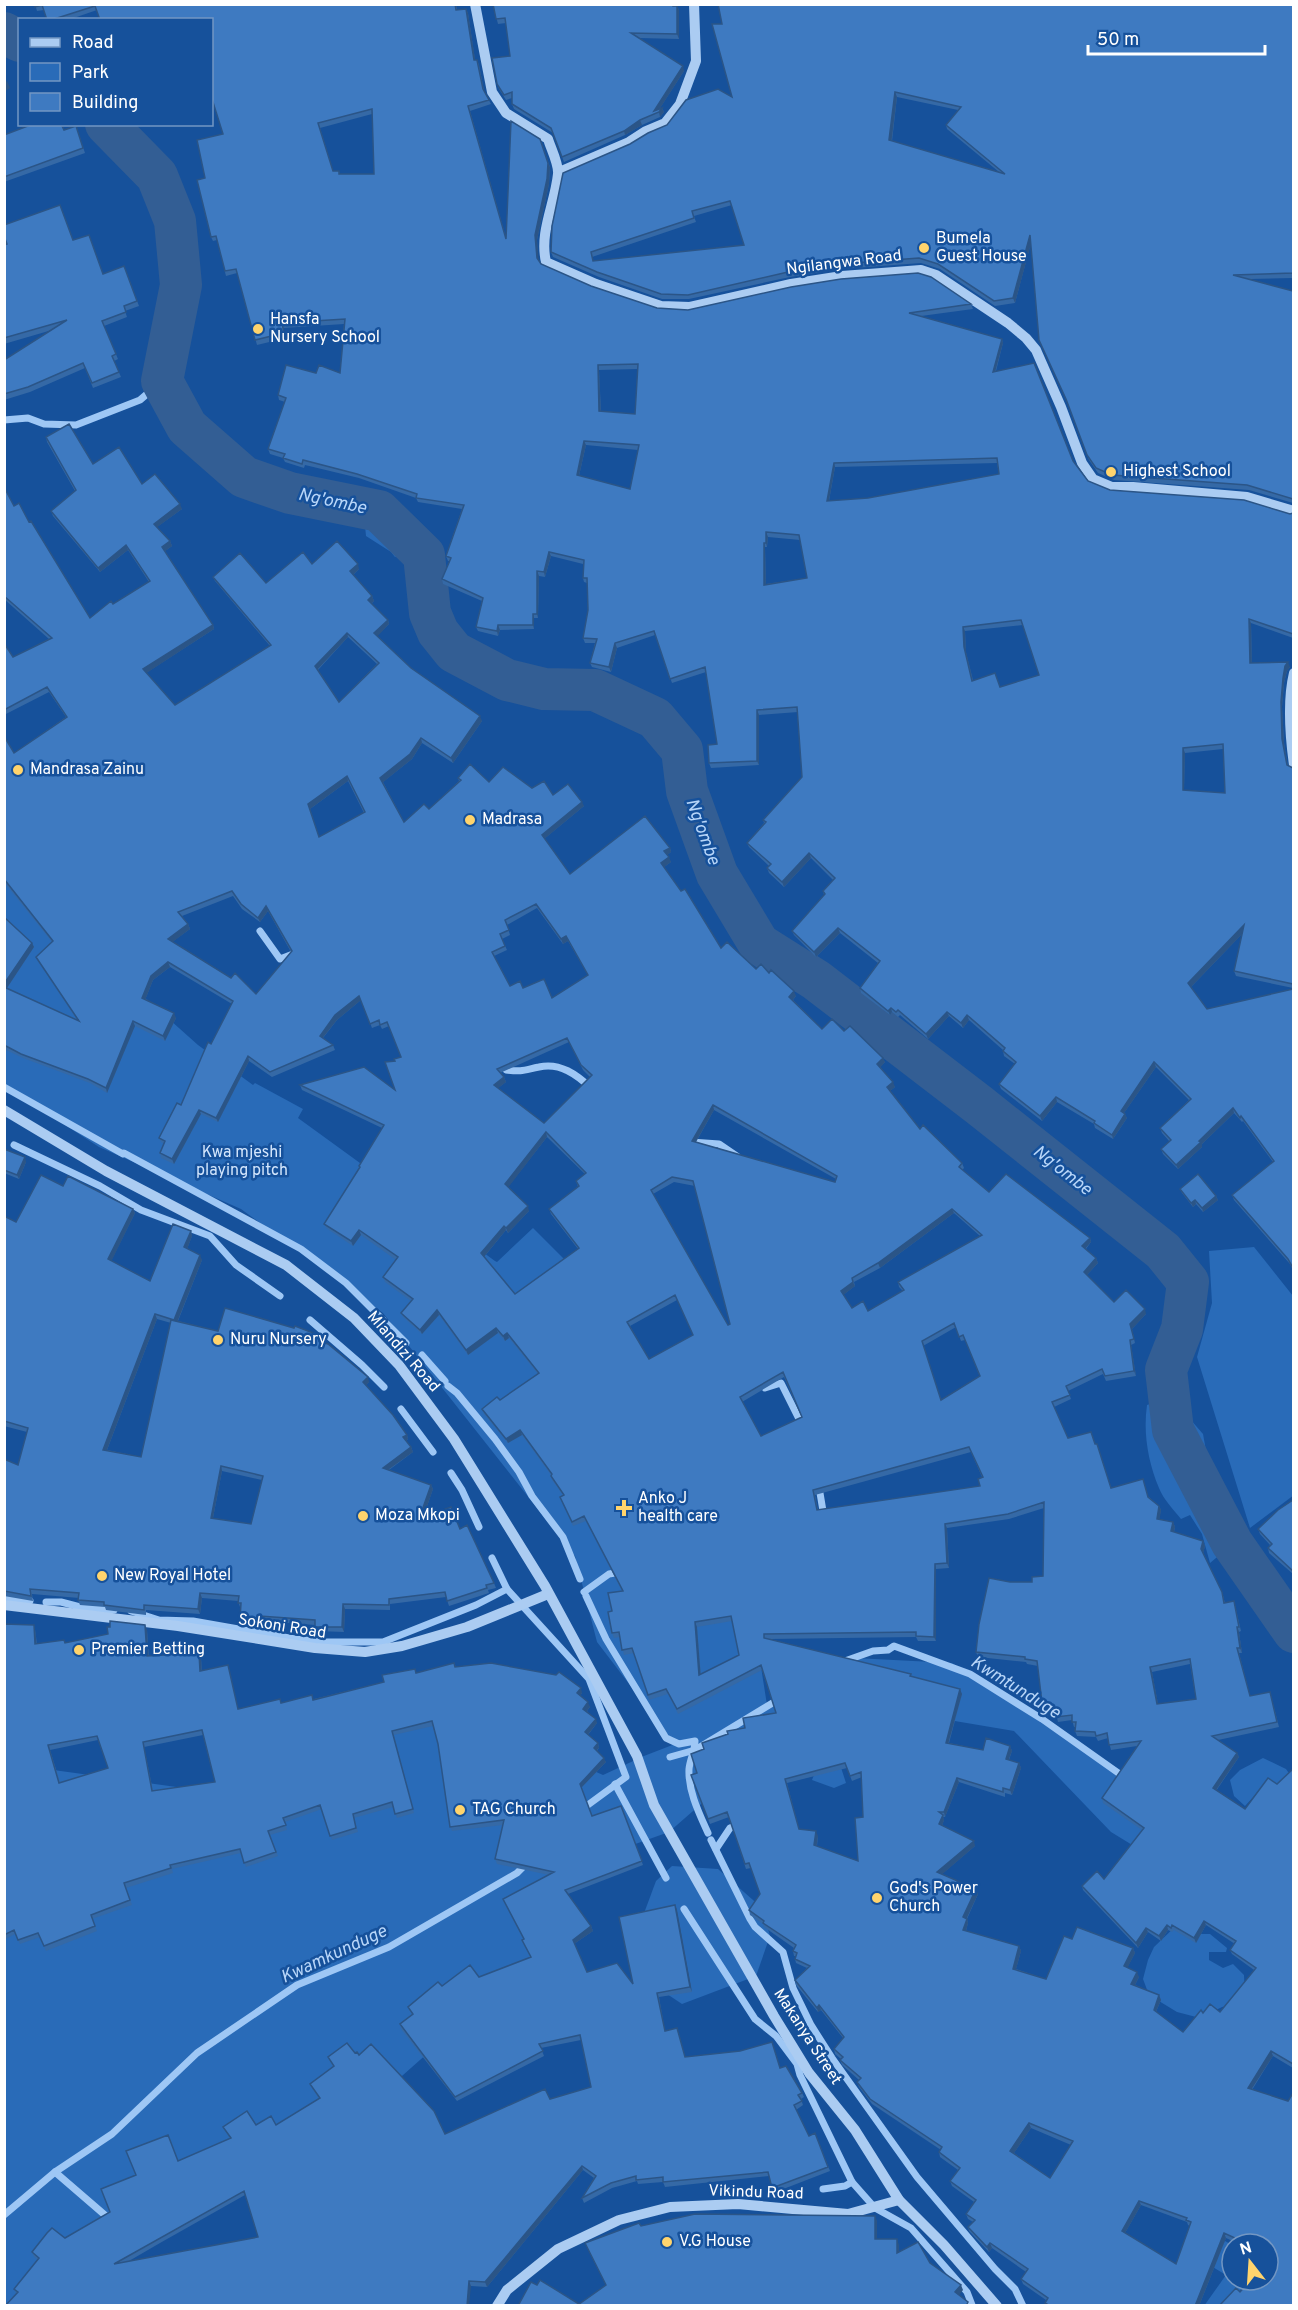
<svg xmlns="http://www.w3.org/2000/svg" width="1298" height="2310" font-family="Overpass,sans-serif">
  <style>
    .green { fill: #296bb8 }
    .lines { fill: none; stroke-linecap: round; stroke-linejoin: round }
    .stream { stroke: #9ec7f5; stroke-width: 7 }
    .river { stroke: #335e94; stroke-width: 42 }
    .minor { stroke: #abccf2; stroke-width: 10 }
    .wall { fill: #3569a6; fill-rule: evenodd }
    .shaded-wall { fill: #2b5587 }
    .building { fill: #3e7ac1; stroke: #2b5587; stroke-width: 1.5; fill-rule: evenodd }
    .poi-dot { fill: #ffd46d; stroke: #16519b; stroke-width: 2 }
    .labels { text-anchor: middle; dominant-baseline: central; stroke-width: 5; stroke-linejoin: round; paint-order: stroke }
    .poi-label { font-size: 16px; fill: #fff; stroke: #16519b; text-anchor: start }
    .street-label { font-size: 16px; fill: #fff; stroke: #16519b }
    .park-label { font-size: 16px; fill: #d3e6fd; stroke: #16519b }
    .water-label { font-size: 18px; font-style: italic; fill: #b8d6f9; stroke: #16519b }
  </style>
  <rect width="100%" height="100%" fill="#16519b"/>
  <g class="green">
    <path d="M370 522H378L390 529V538L388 543 398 545 399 555 395 557 391 552 366 536 365 526Z"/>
    <path d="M4 872 198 1045 253 1085 255 1083 303 1109 298 1118 495 1261 497 1262 533 1228 564 1259 745 1565 767 1705 855 1658 952 1663 1293 1880 1291 1942 1111 1832 1014 1731 866 1706 826 1721 846 1783 834 1788 812 1780 814 1775 772 1742 669 1832 571 1867 554 1964 482 2005 314 2154 115 2253 60 2305H5V1766L10 1764 220 1793 420 1715 558 1755 603 1775 644 1756 675 1744 597 1642 575 1556 383 1313 241 1209 99 1147 5 1086Z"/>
    <path d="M1254 1247 1293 1296 1294 1495 1250 1528 1197 1357 1212 1303 1209 1251Z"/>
    <path d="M1171 1397 1203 1434 1209 1467 1198 1470 1220 1500 1240 1538 1210 1563 1202 1534 1190 1515 1181 1519C1174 1510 1163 1499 1159 1488 1148 1462 1143 1433 1147 1405Z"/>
    <path d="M1263 1758 1286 1769 1293 1779 1278 1788 1269 1780 1245 1806 1234 1796 1230 1780 1240 1770Z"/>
    <path d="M672 1866 718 1869 762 1908 770 1936 756 1976 682 2004 652 1984 637 1932 656 1881Z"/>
    <path d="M1178 1924 1196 1934H1210L1227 1948 1226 1952H1209V1960L1223 1968 1233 1964 1244 1975 1245 2003 1222 2007 1200 2018 1177 2012 1149 1995 1143 1979 1148 1960 1154 1947Z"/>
    <path d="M1225 2241 1232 2245V2280H1264L1259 2288 1247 2283 1226 2305 1204 2306 1226 2275 1211 2266Z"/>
  </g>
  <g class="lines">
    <g class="stream">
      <path d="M4 420 28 418 44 424 76 425 140 400 162 381"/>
      <path d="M260 931 280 959 293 954"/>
      <path d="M503 1064 506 1070C523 1072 524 1070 539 1067 560 1062 577 1075 591 1088"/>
      <path d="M4 1087 123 1154 124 1153 301 1249 346 1283 406 1343"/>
      <path d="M691 1142 719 1144 738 1157"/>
      <path d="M14 1145 100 1186 141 1210 210 1236 236 1265 280 1296"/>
      <path d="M310 1320 362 1365 384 1387"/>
      <path d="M422 1355 445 1381"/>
      <path d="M763 1382 765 1388 781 1383 802 1425"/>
      <path d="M448 1386 457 1393 495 1439 519 1472 532 1496 563 1537 580 1579"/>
      <path d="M401 1409 433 1452"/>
      <path d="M451 1473 462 1490 479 1527"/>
      <path d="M819 1487 824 1517"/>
      <path d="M492 1558 507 1589 589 1679 626 1777 581 1810"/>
      <path d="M584 1592 609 1574 621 1572"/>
      <path d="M586 1596 606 1639 666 1738 679 1744 695 1741C695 1751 690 1759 689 1769 688 1791 699 1813 708 1833"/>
      <path d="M4 1597 30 1601"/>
      <path d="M46 1602H61L84 1608 114 1610"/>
      <path d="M131 1611 159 1620 193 1621 295 1639 327 1642H383L476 1605 507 1589"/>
      <path d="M842 1662 873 1651 888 1650 894 1646 970 1674 1042 1719 1124 1777"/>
      <path d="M670 1757 695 1750 779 1699"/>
      <path d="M615 1784 666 1878"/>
      <path d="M711 1840 750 1919 755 1927 783 1952 793 1988 811 2025 832 2058 917 2177 995 2269 1015 2289 1023 2306"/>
      <path d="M716 1849 730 1828 740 1824"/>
      <path d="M684 1909 755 2019 776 2036 797 2064 800 2075 852 2182 875 2208 911 2228 967 2292 972 2305"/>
      <path d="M55 2172 106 2216 108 2221"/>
      <path d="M823 2189 845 2186 852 2182"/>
      <path d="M4 2215 55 2172 112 2134 197 2053 297 1985 389 1947 517 1873 526 1864"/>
    </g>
    <g class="river">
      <path d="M4 33 20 41"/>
      <path d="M106 124 157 176 175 221 181 285 162 381 187 427 244 477 290 493 379 511 424 555 430 613 438 632 454 652 507 680 544 689 595 690 655 718 682 750 687 791 717 874 759 944 816 980 979 1105 1163 1251 1188 1282 1182 1329 1166 1370 1173 1430 1232 1543 1294 1632"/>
    </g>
    <g class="minor">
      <path d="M475 4 492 92 506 113 548 139C551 149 559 164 558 174 555 204 539 232 546 262L596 284 661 306 690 307 791 284 842 276 921 270 936 275 1008 323 1026 338 1036 350 1061 407 1082 463 1093 479 1112 487H1133L1247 497 1294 511"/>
      <path d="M559 172 629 142 646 131 665 123 680 104 696 61 694 4"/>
      <path d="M1294 673C1287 702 1290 736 1294 765"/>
      <path d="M4 1110 106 1171 286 1265 354 1318 399 1365 454 1439 545 1586 637 1756 654 1805 774 2016 809 2073 855 2130 899 2200 944 2245 997 2306"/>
      <path d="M4 1605 178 1626 315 1648 365 1652 402 1646 467 1627 548 1594"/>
      <path d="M497 2306 507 2290 558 2249 619 2220 670 2207 738 2204 848 2214 899 2200"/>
    </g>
  </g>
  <g class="wall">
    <path d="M35 4H456L457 10 466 9 468 13 475 60H477L479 65 484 91 491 104 470 111 506 238 540 139 550 167 549 184 537 240 538 260 541 264 591 286 657 308 688 310 971 304 973 309 921 316 1002 339 1003 343 996 371 1073 461 1088 481 1110 490 1290 514 1293 513V638L1251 623 1252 663 1290 667 1287 671 1284 683 1282 707 1284 743 1288 766 1293 768V988L1236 976 1234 971 1242 934 1191 987 1207 1009 1293 989V1270L1290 1264 1234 1200 1232 1195 1273 1162 1243 1121 1242 1122 1234 1113 1202 1144V1147L1178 1169 1163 1154 1161 1149 1170 1142 1162 1133 1160 1128 1189 1100 1156 1067 1124 1113 1127 1118 1113 1139 1095 1128 1094 1124 1057 1102 1042 1121 1001 1089 999 1084 1015 1064 1004 1056 1003 1051V1050L969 1020 963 1028 949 1016 928 1039 900 1015 898 1017 892 1012 890 1015 861 993 860 988 878 963 840 933 816 957 794 935 792 931 824 895 823 891 833 880 811 858 784 887 769 873 767 868 769 866 749 847 747 843 764 823 763 820 802 777 798 712 759 715V765L711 768 709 763 717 744 706 672 672 683 655 635 617 648 611 672 592 667 590 663 595 643H585L583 638 588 610 587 583 584 582 583 578V564L551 556 545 577 539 576 538 618H534V629L500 630 498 636 478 631 476 627 482 601 443 584 442 579 450 561H448L446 556 462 509 418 502 416 498 359 478 305 465 304 468 285 462 283 458 270 454 268 449 285 402 279 400 278 395 316 373H340L344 324 283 328 286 338 257 345 237 273 226 276 217 240 213 241 211 237 205 178 223 134 212 20 97 10 68 20H47L44 10 37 11ZM372 114 374 174H340L339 171H333L320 128ZM638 369 635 414 601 411 599 370ZM586 445 638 450 630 489 579 476ZM997 463 999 474 868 498 829 501 835 467ZM768 537 800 540 807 578 766 584 765 547H767ZM1023 625 1039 675 1000 687 973 680 966 652 965 631ZM1223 749 1225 793 1184 790 1185 753Z"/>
    <path d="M493 4 677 6 679 10V39L639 38 684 71 660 108H662L664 112 660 117 642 125 625 135 564 162 553 133 514 109 512 104V98L506 100 499 89 497 84 510 56 506 23 498 24Z"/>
    <path d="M1293 4V278L1249 279 1293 291V503L1249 490 1114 480 1098 473 1089 460 1068 404 1031 243 1015 303 995 306 940 269 921 263 841 269 790 277 689 299H662L599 277 553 257 551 252 630 144 732 97 722 24ZM897 97 958 110 946 125 947 129 999 172 892 141ZM732 205 744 245 593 261 592 257 696 222 694 216Z"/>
    <path d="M76 126 85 153 4 182V135L64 130Z"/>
    <path d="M73 240 103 274 124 266 139 306 125 311 127 317 104 326 118 359 114 361 121 377 93 388 85 368 30 392 4 400V360L52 330 4 344V245Z"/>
    <path d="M46 437 93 464 142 484 182 509 157 527 170 541 172 546 165 551 213 625 214 629 146 673 175 705 270 646 215 581 213 577 266 583 312 564 359 569 353 575 372 596 374 601 371 604 388 620 389 624 377 636 411 668 482 721 453 763 422 743 412 759 383 782 404 822 429 809 459 781 458 778 532 788 584 806 544 839 570 874 670 848 671 852 667 855 671 862 664 867 721 948 756 969 796 996 793 1000 822 1029 844 1031 885 1062 880 1067 895 1087 890 1091 920 1129 962 1163 964 1168 962 1170 989 1192 1090 1238 1091 1242 1086 1249 1096 1258 1098 1263 1087 1275 1114 1302 1146 1314 1132 1329 1135 1343 1131 1345 1136 1376 1106 1381 1103 1374 1068 1391 1071 1399 1054 1407 1068 1438 1095 1444 1111 1488 1149 1497 1159 1506 1161 1510 1159 1519 1173 1522 1175 1527 1174 1532 1203 1541 1205 1546 1203 1553 1222 1592 1225 1603 1234 1601 1241 1631 1239 1632 1242 1653H1239L1250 1696 1270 1692 1279 1727 1218 1740 1237 1753 1239 1757 1216 1791 1245 1809 1277 1784 1293 1769V2068L1273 2056 1252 2090 1293 2306 1240 2292 1272 2258 1268 2257V2244H1239L1226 2238 1199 2306H1046L1045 2303 1046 2300 1023 2284 1021 2279 1026 2272 992 2248 989 2252 969 2231 968 2227 973 2222 968 2219 966 2214 974 2202 952 2186 950 2181 958 2170 940 2157 939 2152 941 2150 872 2104 859 2087 857 2082 859 2080 842 2065 840 2060 841 2059 835 2054 834 2049 843 2038 821 2010 818 2012 796 1985 795 1980 807 1968 796 1963 795 1959 796 1956H794L793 1951 794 1948 764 1927 763 1924 750 1915 749 1910 760 1894 751 1868 746 1869 729 1817 710 1824 691 1775 697 1773 704 1749 776 1713 762 1670 678 1714 668 1694 649 1700 634 1653 624 1655 620 1637 614 1638 612 1633V1611L622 1591 586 1521 573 1526 562 1502 563 1495 552 1480 551 1476V1475L522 1435 508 1443 484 1414 482 1409 500 1400 538 1374 509 1338 505 1341 498 1333 468 1355 439 1315 422 1334 403 1317 401 1313 411 1301 385 1282 383 1277 396 1260 361 1235 353 1246 326 1228 324 1224 359 1169V1166L382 1128 302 1090 300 1085 395 1090V1061L401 1057 389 1026 382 1029 380 1025 372 1028 361 1000 337 1020 323 1038 333 1045 335 1050 272 1077 249 1061 218 1122 201 1114 174 1164 161 1158 160 1153 164 1144 161 1142 159 1138 181 1105 211 1044 232 1004 170 967 153 980 145 1000 176 1018 165 1041 135 1026 107 1093 90 1083 23 1058 4 1049V917L32 943 34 947 7 988 77 1020 38 961 36 957 52 942 4 882V736L14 753 66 717 49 692 4 715V643L13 657 49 639 4 599V487L14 506 29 522 90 618 149 582 128 550 100 572 53 516 51 511 75 491 47 442ZM348 637 377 664 339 702 318 670ZM348 781 364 813 319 837 310 809ZM233 896 242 909 260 922 268 911 291 952 256 994 172 942 190 929 188 924 182 916ZM537 908 563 944 568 941 588 975 552 998 523 988 510 986 494 956 507 950 502 939 510 935 507 925ZM569 1042 583 1070 590 1077 544 1123 498 1088 506 1082 504 1077 500 1073ZM714 1110 836 1179 835 1182 696 1142ZM547 1137 585 1174 576 1181 578 1187 549 1209 551 1214 578 1249 515 1294 484 1257 506 1230 508 1233 529 1211 508 1187ZM674 1182 695 1186 730 1324 728 1325 653 1194ZM954 1213 980 1236 898 1282 899 1287 903 1291 868 1311 852 1308 843 1295 855 1286 854 1282 880 1268ZM677 1300 693 1335 649 1359 630 1326ZM956 1327 961 1341 965 1340 980 1377 941 1400 923 1346ZM784 1377 802 1418 761 1436 742 1402ZM971 1452 982 1477 980 1486 818 1510 815 1495ZM1044 1508 1043 1576 1032 1582H1010L976 1652 978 1657 1026 1662 1027 1664 1038 1666 1043 1711 1045 1716 1056 1714 1058 1722 1072 1720 1074 1727H1075V1731L1077 1736 1096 1737 1098 1741 1108 1738 1111 1750 1137 1746 1102 1798 1103 1803 1142 1830 1104 1879 1082 1886 1083 1890 1138 1948 1148 1932 1161 1941 1168 1930 1172 1932 1174 1930 1196 1943 1206 1925 1235 1944 1230 1950 1232 1954 1254 1970 1220 2012 1203 2013 1183 2032 1156 2012 1161 2000 1159 1995 1135 1985 1139 1977 1127 1968 1135 1953 1133 1948 1072 1939 1046 1979 1016 1969 1021 1951 1019 1946 966 1931 968 1923 967 1919 978 1894 942 1874 975 1846 942 1826 944 1820 943 1817H945L959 1782 1005 1797V1793L1012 1795 1021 1768 1019 1763 1009 1760 1012 1751 1010 1746 983 1750 949 1743 962 1694 912 1677 911 1674 769 1639 916 1637 918 1641H936V1569L949 1568 947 1528 1009 1519ZM732 1621 739 1655 701 1675 697 1627ZM1190 1664 1196 1699 1158 1704 1152 1672ZM847 1768 852 1781 862 1777 863 1817 858 1861 817 1846 818 1836 799 1829 787 1783ZM1031 2128 1071 2145 1050 2178 1014 2153ZM1141 2205 1187 2222 1188 2225 1190 2226 1176 2264 1125 2233Z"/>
    <path d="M4 1149 26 1162 19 1179 4 1173Z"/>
    <path d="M63 1186 133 1209 135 1213 111 1261 150 1281 191 1231 192 1236 187 1249 202 1260 178 1321 218 1331 321 1336 322 1342 369 1382 366 1385 407 1435 408 1439 406 1441 411 1447 413 1452 389 1470 431 1485 433 1489 423 1518 460 1529 494 1583 496 1588 488 1590 489 1593 449 1606 446 1597 390 1604V1610L345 1609 344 1632 317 1631 315 1625 262 1621V1626L242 1625 240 1620 241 1608 240 1607 238 1601 202 1598 200 1614 146 1610V1615L106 1610 105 1607 80 1605 78 1600 79 1598 32 1594 33 1601 4 1596V1459L18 1465 27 1432 4 1426V1216L16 1222ZM157 1319 171 1323 141 1457 107 1450ZM222 1471 262 1480 251 1524 213 1518Z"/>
    <path d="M1180 1189 1216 1196 1218 1200 1203 1212 1196 1204 1193 1207 1182 1193Z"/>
    <path d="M1293 1500V1574L1269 1553 1268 1548 1270 1545 1260 1534 1258 1529Z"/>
    <path d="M4 1624 35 1629 37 1644 65 1643 147 1630 149 1656 199 1653 201 1658 202 1671 229 1670 238 1709 281 1703 314 1699 384 1682 454 1663 456 1667 582 1693 580 1696 590 1707 587 1711 597 1723 588 1735 598 1743 599 1748 597 1751 606 1762 581 1788 592 1816 621 1806 643 1865 568 1894 591 1926 593 1931 574 1944 587 1972 633 1984 675 1905 677 1910 692 1992 659 1997 665 2031 686 2057 780 2068 802 2093 804 2097 801 2099 803 2105 796 2110 809 2136 815 2133 830 2171 773 2193 769 2176 665 2187 663 2182 638 2184 637 2181 612 2188 584 2203 582 2198 594 2178 583 2170 487 2287 471 2286 16 2294 14 2289 38 2260 34 2257 32 2252 65 2238 110 2212 178 2161 230 2139 223 2127 276 2125 319 2099 312 2088 310 2084 333 2067 328 2057 355 2053 359 2055 445 2134 550 2099 591 2087 581 2040 541 2048 544 2056 457 2101 401 2029 400 2024 412 2015 408 2007 442 1986 479 1977 530 1957 524 1944 522 1940 523 1939 503 1899 549 1875 497 1864 495 1859 503 1825 452 1831 450 1827 438 1744 433 1726 394 1735 414 1813 397 1818 393 1807 354 1818 358 1832 332 1840 322 1809 285 1822 287 1830 270 1835 278 1856 246 1867 241 1853 172 1869 173 1873 126 1888 132 1905 92 1919 97 1931 46 1951 40 1937 20 1944 15 1934 4 1940ZM203 1735 215 1782 153 1791 144 1747ZM98 1740 108 1768 60 1782 50 1750ZM245 2195 258 2237 129 2261 160 2243Z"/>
  </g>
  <g class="shaded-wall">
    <path d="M677 6 679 10V39L677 34Z"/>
    <path d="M466 9 468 13 476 65 474 60Z"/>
    <path d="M683 66 684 71 657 113 654 111Z"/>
    <path d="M7 81 10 88 4 92V83Z"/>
    <path d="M895 92 897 97 891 145 889 140Z"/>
    <path d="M662 108 664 112 660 117 659 112Z"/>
    <path d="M640 120 642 125 625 135 624 131Z"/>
    <path d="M548 163 550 167 549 184 537 240 539 263 537 258 535 235Z"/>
    <path d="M1030 235 1032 240 1015 303 1013 298Z"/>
    <path d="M1002 339 1003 343 994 376 993 372Z"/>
    <path d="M598 365 599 370 601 416 599 411Z"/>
    <path d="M584 441 586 445 578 480 577 475Z"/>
    <path d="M834 463 835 467 828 506 827 501Z"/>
    <path d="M180 504 182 509 156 528 154 524Z"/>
    <path d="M766 532 768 537 767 547 766 543Z"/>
    <path d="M170 541 172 546 164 552 162 547Z"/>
    <path d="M764 543 765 547 766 589 764 585Z"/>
    <path d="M126 545 128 550 100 572 98 568Z"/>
    <path d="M549 552 551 556 545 577 544 572Z"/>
    <path d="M358 564 359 569 352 576 350 571Z"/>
    <path d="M537 571 539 576 538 618 537 614Z"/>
    <path d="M372 596 374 601 370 605 368 600Z"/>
    <path d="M533 614 534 618V629L533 625Z"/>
    <path d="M1249 619 1251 623 1252 667 1250 663Z"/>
    <path d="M388 620 389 624 376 638 374 633Z"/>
    <path d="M213 625 214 629 145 674 143 669Z"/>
    <path d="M498 625 500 630 498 636 497 631Z"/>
    <path d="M963 627 965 631 966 652 974 685 964 647Z"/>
    <path d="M347 633 348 637 317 670 315 666Z"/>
    <path d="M615 643 617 648 611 672 609 667Z"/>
    <path d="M1288 662 1290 667 1287 671 1284 683 1282 707 1284 743 1288 770 1282 739 1281 702 1283 678 1285 666Z"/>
    <path d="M757 710 759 715V765L757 761Z"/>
    <path d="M480 716 482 721 453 763 451 758Z"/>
    <path d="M421 738 422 743 412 759 382 783 380 778Z"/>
    <path d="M1183 748 1185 753 1184 794 1183 790Z"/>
    <path d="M347 776 348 781 310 809 308 804Z"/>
    <path d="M582 802 584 806 543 840 542 835Z"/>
    <path d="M670 848 671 852 666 856 664 851Z"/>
    <path d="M809 853 811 858 784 887 782 882Z"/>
    <path d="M669 857 671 862 663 868 661 863Z"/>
    <path d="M266 906 268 911 260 922 258 918Z"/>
    <path d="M188 924 190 929 170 944 168 939Z"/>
    <path d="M1244 925 1246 930 1190 988 1188 983Z"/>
    <path d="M838 928 840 933 816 957 814 952Z"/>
    <path d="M566 936 568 941 563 944 561 939Z"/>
    <path d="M32 943 34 947 5 991 4 984Z"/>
    <path d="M168 962 170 967 153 980 144 1003 142 998 151 976Z"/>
    <path d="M794 991 796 996 791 1002 789 997Z"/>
    <path d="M359 996 361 1000 337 1020 321 1040 320 1036 335 1015Z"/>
    <path d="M891 1008 892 1012 890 1015 888 1011Z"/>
    <path d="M947 1012 949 1016 928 1039 926 1034Z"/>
    <path d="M174 1013 176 1018 165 1041 163 1036Z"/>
    <path d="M967 1015 969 1020 963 1028 961 1023Z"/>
    <path d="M133 1021 135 1026 107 1093 106 1088Z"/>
    <path d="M248 1056 249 1061 218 1122 216 1118Z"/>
    <path d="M883 1058 885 1062 879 1069 877 1064Z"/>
    <path d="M1154 1062 1156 1067 1122 1116 1121 1111Z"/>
    <path d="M504 1077 506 1082 496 1090 494 1085Z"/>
    <path d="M893 1082 895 1087 889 1092 887 1087Z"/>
    <path d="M1056 1097 1057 1102 1042 1121 1040 1116Z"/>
    <path d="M713 1105 714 1110 694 1145 692 1141Z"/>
    <path d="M1233 1108 1234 1113 1202 1144V1147L1178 1169 1176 1165 1199 1141Z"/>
    <path d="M199 1110 201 1114 174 1164 172 1159Z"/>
    <path d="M1125 1114 1127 1118 1113 1139 1112 1135Z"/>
    <path d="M546 1132 547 1137 507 1189 505 1184Z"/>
    <path d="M25 1157 26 1162 19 1179 17 1175Z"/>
    <path d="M1216 1196 1218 1200 1203 1212 1202 1208Z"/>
    <path d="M1195 1200 1196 1204 1193 1207 1191 1203Z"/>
    <path d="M528 1206 529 1211 508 1233 506 1228Z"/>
    <path d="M133 1209 135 1213 110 1264 108 1259Z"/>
    <path d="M952 1209 954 1213 880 1268 878 1263Z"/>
    <path d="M504 1226 506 1230 483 1258 481 1253Z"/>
    <path d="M359 1230 361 1235 353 1246 351 1241Z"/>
    <path d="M191 1231 192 1236 186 1252 184 1247Z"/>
    <path d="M1090 1238 1091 1242 1084 1250 1082 1246Z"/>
    <path d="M200 1255 202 1260 176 1325 174 1320Z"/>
    <path d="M1096 1258 1098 1263 1086 1276 1084 1272Z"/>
    <path d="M853 1282 855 1286 842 1296 841 1291Z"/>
    <path d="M1145 1309 1146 1314 1132 1329 1135 1343 1130 1324Z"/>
    <path d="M437 1310 439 1315 422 1334 420 1330Z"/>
    <path d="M155 1314 157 1319 105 1455 103 1450Z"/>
    <path d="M496 1328 498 1333 468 1355 466 1350Z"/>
    <path d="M507 1333 509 1338 505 1341 503 1336Z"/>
    <path d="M1130 1340 1131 1345 1136 1376 1134 1371Z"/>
    <path d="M368 1377 369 1382 365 1387 363 1382Z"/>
    <path d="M520 1430 522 1435 508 1443 506 1439Z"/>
    <path d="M407 1435 408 1439 405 1442 403 1437Z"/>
    <path d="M411 1447 413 1452 385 1472 383 1468Z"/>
    <path d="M221 1466 222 1471 212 1523 211 1518Z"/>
    <path d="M431 1485 433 1489 421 1524 419 1519Z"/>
    <path d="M1159 1506 1161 1510 1159 1524 1157 1519Z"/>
    <path d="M1173 1522 1175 1527 1173 1536 1171 1531Z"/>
    <path d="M945 1524 947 1528 949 1568 947 1563Z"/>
    <path d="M1203 1541 1205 1546 1203 1554 1201 1549Z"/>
    <path d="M935 1564 936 1569V1641L934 1637Z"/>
    <path d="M200 1593 202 1598 200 1614 198 1609Z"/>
    <path d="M343 1604 345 1609 344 1632 342 1627Z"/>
    <path d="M695 1622 697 1627 701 1680 699 1675Z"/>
    <path d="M34 1625 35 1629 37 1648 35 1644Z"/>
    <path d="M145 1625 147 1630 149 1661 147 1656Z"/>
    <path d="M1237 1627 1239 1632 1242 1653 1240 1648Z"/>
    <path d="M199 1653 201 1658 202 1675 200 1671Z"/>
    <path d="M1150 1667 1152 1672 1159 1709 1157 1704Z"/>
    <path d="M581 1688 582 1693 579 1698 577 1693Z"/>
    <path d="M960 1689 962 1694 947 1748 946 1743Z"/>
    <path d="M588 1702 590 1707 585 1713 583 1709Z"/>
    <path d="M596 1719 597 1723 586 1737 585 1732Z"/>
    <path d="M598 1743 599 1748 595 1752 594 1748Z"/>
    <path d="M1010 1746 1012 1751 1007 1764 1006 1759Z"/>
    <path d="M1237 1753 1239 1757 1214 1793 1213 1788Z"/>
    <path d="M604 1758 606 1762 581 1788 580 1784Z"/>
    <path d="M1019 1763 1021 1768 1012 1795 1010 1790Z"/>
    <path d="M957 1778 959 1782 945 1817 944 1812Z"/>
    <path d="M943 1815 944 1820 941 1829 939 1824Z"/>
    <path d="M816 1831 818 1836 816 1850 814 1845Z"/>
    <path d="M974 1841 975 1846 939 1877 937 1872Z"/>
    <path d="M976 1889 978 1894 965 1922 963 1917Z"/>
    <path d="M675 1905 677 1910 692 1992 690 1987Z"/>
    <path d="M967 1919 968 1923 965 1935 963 1930Z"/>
    <path d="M1204 1921 1206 1925 1196 1943 1194 1938Z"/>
    <path d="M1167 1925 1168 1930 1161 1941 1159 1936Z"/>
    <path d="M591 1926 593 1931 574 1944 573 1940Z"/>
    <path d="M1146 1928 1148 1932 1138 1948 1136 1943Z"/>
    <path d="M1019 1946 1021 1951 1015 1973 1013 1969Z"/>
    <path d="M1133 1948 1135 1953 1126 1971 1124 1966Z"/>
    <path d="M1137 1972 1139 1977 1133 1989 1131 1984Z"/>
    <path d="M1159 1995 1161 2000 1155 2014 1154 2010Z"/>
    <path d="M819 2005 821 2010 818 2012 817 2008Z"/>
    <path d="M1271 2051 1273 2056 1249 2093 1248 2088Z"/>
    <path d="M1029 2123 1031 2128 1012 2156 1010 2151Z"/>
    <path d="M582 2166 583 2170 487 2287 485 2282Z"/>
    <path d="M1139 2201 1141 2205 1124 2235 1122 2231Z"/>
    <path d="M875 2216 877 2221V2244L875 2239Z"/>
    <path d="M1224 2233 1226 2238 1199 2306H1195Z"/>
    <path d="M897 2239 899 2245V2258L897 2253Z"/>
    <path d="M990 2243 992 2248 989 2252 987 2247Z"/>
    <path d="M469 2281 471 2286 469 2306H467Z"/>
    <path d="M961 2285 963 2290 957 2298 955 2292Z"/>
  </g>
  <g class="building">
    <path d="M35 4H455L456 10 466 9 474 60H477L483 89 489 100 468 106 506 239 511 121 540 139 548 163 547 179 535 235 537 258 541 264 591 286 657 308 688 310 791 287 841 279 918 273 931 277 971 304 909 313 1002 339 993 372 1034 363 1073 461 1088 481 1110 490 1244 500 1290 514 1293 513V634L1249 619 1250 663 1288 662 1285 666 1283 678 1281 702 1282 739 1287 765 1293 768V984L1234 971 1244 925 1188 983 1207 1009 1293 989V1268L1288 1259 1232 1195 1274 1161 1241 1116 1240 1118 1233 1108 1199 1141 1201 1142 1176 1165 1161 1149 1171 1140 1160 1128 1191 1099 1154 1062 1121 1111 1125 1114 1112 1135 1094 1123 1095 1121 1056 1097 1040 1116 999 1084 1016 1062 1003 1051 1005 1048 967 1015 961 1023 947 1012 926 1034 898 1010 896 1012 891 1008 888 1011 860 988 880 961 838 928 814 952 792 931 825 894 823 891 835 878 809 853 782 882 767 868 771 864 747 843 766 822 763 820 802 777 797 707 757 710V761L709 763 708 745 717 744 705 667 670 679 654 631 615 643 609 667 590 663 597 639 583 638 588 610 587 578H583L584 560 549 552 544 572 537 571V614H533V625H498L497 631 476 627 483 598 442 579 451 558 446 556 464 505 416 498 417 494 357 474 303 460 302 464 283 458 285 454 268 449 286 398 278 395 286 365 316 373 319 365 340 373 345 319 282 323 284 333 255 340 236 269 225 271 216 236 211 237 197 180 205 178 197 140 223 134 212 99V20H100L95 6 51 20H47L42 5 35 7ZM372 109 374 174H339V171H333L318 123ZM638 364 635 414 599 411 598 365ZM584 441 639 445 630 489 577 475ZM997 458 999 474 868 498 827 501 834 463ZM766 532 799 535 807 578 764 585V543H766ZM1021 620 1039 675 1000 687 995 673 972 681 964 647 963 627ZM1223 744 1225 793 1183 790V748Z"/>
    <path d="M493 4H673V6H677V34L631 33 683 66 654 111 662 108 659 112 640 120 624 131 562 157 551 128 512 104V92L504 95 497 84 492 58 510 56 505 18 496 19Z"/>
    <path d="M718 4H1293V273L1233 275 1293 291V499L1247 485 1112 475 1096 468 1087 455 1066 399 1039 340 1030 235 1013 298 994 301 938 264 919 258 840 264 788 272 688 295 661 294 597 272 551 252 552 226 563 173 630 144 648 133 667 125 686 100 718 89 732 97 712 24H722ZM895 92 961 107 946 125 1005 174 889 140ZM730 201 744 245 593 261 591 252 694 218 692 211Z"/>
    <path d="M33 124H61L64 130 76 126 83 148 4 177V135Z"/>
    <path d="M60 205 73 240 89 235 103 274 124 266 137 301 124 306 126 312 102 321 116 354 112 356 119 372 92 383 83 363 28 387 4 394V360L67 320 4 338V245L7 244 4 236V225Z"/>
    <path d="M69 424 93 464 119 447 142 484 155 474 180 504 154 524 170 541 162 547 213 625 143 669 175 705 271 645 213 577 240 553 266 583 303 552 312 564 337 541 358 564 350 571 372 596 368 600 388 620 374 633 411 668 480 716 451 758 421 738 410 754 380 778 404 822 424 804 429 809 461 780 458 778 470 764 489 782 503 767 532 788 544 781 553 795 568 784 582 802 542 835 570 874 645 816 670 848 664 851 669 857 661 863 681 891 685 889 721 948 727 942 756 969 761 964 769 973 771 970 794 991 789 997 822 1029 832 1019 844 1031 850 1026 883 1058 877 1064 893 1082 887 1087 920 1129 923 1125 962 1163 959 1167 989 1192 1006 1174 1090 1238 1082 1246 1096 1258 1084 1272 1114 1302 1126 1290 1145 1309 1130 1324 1134 1339 1130 1340 1134 1371 1105 1376 1102 1369 1066 1386 1070 1395 1052 1402 1068 1438 1091 1432 1095 1444H1097L1111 1488 1143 1479 1148 1497 1159 1506 1157 1519 1173 1522 1171 1531 1203 1541 1201 1549 1222 1592 1224 1603 1234 1601 1239 1627H1237L1240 1648H1237L1250 1696 1270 1692 1277 1722 1212 1736 1237 1753 1213 1788 1245 1809 1268 1778 1277 1784 1293 1769V2064L1271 2051 1248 2088 1288 2101 1293 2093V2306H1219L1236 2288 1240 2292 1251 2280H1268V2262L1274 2255 1268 2253V2244H1248L1224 2233 1195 2306H1050L1045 2303 1048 2298 1021 2279 1028 2269 990 2243 987 2247 968 2227 975 2220 966 2214 976 2200 950 2181 960 2168 939 2152 942 2147 870 2099 857 2082 861 2078 840 2060 843 2057 834 2049 844 2037 819 2005 817 2008 795 1980 810 1966 795 1959 797 1953 793 1951 796 1945 763 1923 764 1921 749 1910 760 1894 749 1863 745 1864 727 1812 708 1819 691 1775 697 1773 691 1754 704 1749 702 1743 728 1734 727 1731 745 1728 743 1718 776 1713 761 1665 677 1709 666 1689 648 1695 632 1648 622 1650 619 1632 612 1633 608 1612 612 1611 608 1593 623 1591 584 1516 572 1522 560 1497 564 1495 551 1476 552 1474 520 1430 506 1439 482 1409 497 1397 500 1400 539 1373 507 1333 503 1336 496 1328 466 1350 437 1310 420 1330 401 1313 413 1299 383 1277 398 1257 359 1230 351 1241 324 1224 360 1167 359 1166 384 1125 300 1085 364 1067 395 1090 385 1062 395 1061 394 1059 401 1057 387 1022 380 1025 379 1020 370 1024 359 996 335 1015 320 1036 333 1045 270 1072 248 1056 216 1118 199 1110 172 1159 160 1153 165 1141 159 1138 177 1103 181 1105 208 1042 211 1044 233 1001 168 962 151 976 142 998 174 1013 163 1036 133 1021 106 1088 88 1079 21 1054 4 1045V987L79 1021 36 957 53 941 4 879V736L14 753 67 717 47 687 4 710V643L13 657 52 638 4 596V487L14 506 19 503 29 522 31 521 90 618 111 601 113 604 150 581 126 545 98 568 51 511 76 490 46 437ZM347 633 379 663 339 702 315 666ZM347 776 365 812 319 837 308 804ZM232 891 241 904 258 918 266 906 292 951 256 994 235 973 231 978 168 939 188 924 178 912ZM536 904 561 939 566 936 588 975 552 998 544 979 523 988 520 981 510 986 492 952 505 946 500 934 509 930 505 920ZM567 1038 581 1065 592 1075 544 1123 494 1085 504 1077 497 1069ZM713 1105 837 1176 835 1182 692 1141ZM546 1132 586 1173 576 1181 579 1186 549 1209 579 1248 515 1294 481 1253 504 1226 506 1228 528 1206 505 1184ZM672 1177 693 1181 730 1324 728 1325 651 1190ZM952 1209 982 1235 898 1282 904 1290 868 1311 863 1301 852 1308 841 1291 853 1282 852 1278 878 1263ZM675 1295 693 1335 649 1359 627 1322ZM954 1323 959 1337 963 1335 980 1376 941 1400 922 1341ZM783 1372 802 1417 761 1436 740 1397ZM969 1447 983 1477 978 1479 980 1486 817 1510 813 1490ZM1044 1502 1043 1576 1032 1577V1582H1010L989 1578 979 1624 976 1652 1025 1657V1659L1037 1661 1043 1711 1055 1709 1056 1717 1072 1715V1722H1076L1075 1731 1095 1732 1096 1736 1107 1733 1109 1745 1141 1741 1102 1798 1144 1828 1104 1879 1097 1871 1082 1886 1136 1943 1146 1928 1159 1936 1167 1925 1171 1928 1172 1925 1194 1938 1204 1921 1236 1941 1230 1950 1256 1968 1220 2012 1210 2004 1203 2013 1201 2010 1183 2032 1154 2010 1159 1995 1131 1984 1137 1972 1124 1966 1133 1948 1077 1927 1072 1939 1064 1936 1046 1979 1013 1969 1019 1946 963 1930 967 1919 963 1917 976 1889 937 1872 974 1841 939 1824 943 1815 939 1812H944L957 1778 1003 1792V1788L1010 1790 1019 1763 1006 1759 1010 1746 986 1738 983 1750 946 1743 960 1689 910 1676 911 1674 764 1638V1634L916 1632V1636L934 1637 935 1564 947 1563 945 1524 1008 1514ZM731 1616 739 1655 699 1675 695 1622ZM1190 1659 1196 1699 1157 1704 1150 1667ZM845 1763 850 1776 861 1772 863 1817 855 1818 858 1861 814 1845 816 1831 799 1829 785 1779ZM1029 2123 1073 2141 1050 2178 1010 2151ZM1139 2201 1187 2218 1186 2220 1191 2222 1176 2264 1122 2231Z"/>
    <path d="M4 917 32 943 4 984Z"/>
    <path d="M4 1149 25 1157 17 1175 4 1170Z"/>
    <path d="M1198 1174 1216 1196 1202 1208 1195 1200 1191 1203 1180 1189Z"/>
    <path d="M41 1175 63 1186 68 1176 133 1209 108 1259 150 1281 173 1224 191 1231 184 1247 200 1255 174 1320 155 1314 103 1450 141 1457 171 1320 218 1331 225 1308 294 1328 295 1326 321 1336 319 1341 328 1344 368 1377 363 1382 393 1415 407 1435 403 1437 411 1447 383 1468 431 1485 419 1519 451 1507 460 1529 467 1525 494 1583 486 1585 487 1588 447 1601 445 1592 389 1599V1605L343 1604 342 1627H315V1620L260 1616V1621L240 1620 241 1603H238L239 1596 200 1593 198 1609 144 1605V1610L104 1605V1602L78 1600 79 1593 30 1589 31 1596 4 1591V1459L18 1465 28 1428 4 1421V1216L16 1222ZM221 1466 263 1476 251 1524 211 1518Z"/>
    <path d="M1293 1500V1571L1268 1548 1272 1544 1258 1529 1278 1510Z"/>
    <path d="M110 1621 145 1625 147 1656 199 1653 200 1671 228 1665 238 1709 280 1699 281 1703 312 1695 313 1700 384 1682 382 1675 415 1669 416 1673 454 1663 455 1667 491 1663 556 1675 559 1672 581 1688 577 1693 588 1702 583 1709 596 1719 585 1732 598 1743 594 1748 604 1758 580 1784 592 1816 621 1806 642 1861 565 1890 591 1926 573 1940 587 1972 617 1963 633 1984 619 1917 675 1905 690 1987 657 1993 665 2031 677 2028 685 2057 740 2051 772 2042 780 2068 786 2066 802 2093 798 2095 802 2101 794 2105 809 2136 815 2133 828 2167 772 2188 768 2172 663 2182V2177L636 2180V2176L611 2183 582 2198 596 2176 582 2166 485 2282 469 2281 467 2306H5L18 2292 14 2289 39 2258 32 2252 47 2233 52 2228 65 2238 110 2212 101 2189 136 2175 126 2151 168 2135 178 2161 231 2138 223 2127 247 2111 256 2125 271 2116 276 2125 320 2098 310 2084 334 2066 328 2057 347 2043 355 2053 357 2052 359 2055 371 2044 434 2111 445 2134 545 2089 550 2099 591 2087 580 2035 539 2044 543 2051 455 2097 400 2024 413 2014 408 2007 438 1982 442 1986 470 1965 479 1977 531 1957 522 1940 524 1939 503 1899 554 1872 495 1859 504 1820 450 1827 438 1744 432 1721 392 1731 413 1809 395 1814 392 1802 353 1814 356 1828 330 1836 320 1805 283 1818 286 1825 268 1831 276 1852 244 1863 240 1849 170 1865 171 1868 124 1883 130 1900 91 1915 95 1926 44 1946 38 1933 18 1940 14 1930 4 1935V1624L34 1625 35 1644 64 1640 65 1643 108 1634 107 1627H110ZM202 1730 215 1782 152 1791 143 1742ZM97 1736 108 1768 59 1783 48 1745ZM244 2191 258 2237 114 2264Z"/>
    <path d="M695 2214 875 2216V2239H897V2253L918 2242 930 2263 961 2285 955 2292 968 2302 966 2306H518L531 2282 537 2285 540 2280 579 2304 606 2285 585 2243 639 2223 641 2226Z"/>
  </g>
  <g class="poi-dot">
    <circle cx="924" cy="248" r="6"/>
    <circle cx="258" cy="329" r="6"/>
    <circle cx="1111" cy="472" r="6"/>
    <circle cx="18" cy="770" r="6"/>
    <circle cx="470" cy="820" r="6"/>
    <circle cx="218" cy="1340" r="6"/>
    <path d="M621 1499h6v6h6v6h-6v6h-6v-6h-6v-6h6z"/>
    <circle cx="363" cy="1516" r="6"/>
    <circle cx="102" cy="1576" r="6"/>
    <circle cx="79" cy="1650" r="6"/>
    <circle cx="460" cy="1810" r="6"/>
    <circle cx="877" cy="1898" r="6"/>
    <circle cx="667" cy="2242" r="6"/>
  </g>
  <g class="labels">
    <g class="poi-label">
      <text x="936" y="239">Bumela<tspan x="936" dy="18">Guest House</tspan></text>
      <text x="270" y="320">Hansfa<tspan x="270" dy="18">Nursery School</tspan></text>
      <text x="1123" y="472">Highest School</text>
      <text x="30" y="770">Mandrasa Zainu</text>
      <text x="482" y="820">Madrasa</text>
      <text x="230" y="1340">Nuru Nursery</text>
      <text x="638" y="1499">Anko J<tspan x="638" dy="18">health care</tspan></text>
      <text x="375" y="1516">Moza Mkopi</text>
      <text x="114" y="1576">New Royal Hotel</text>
      <text x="91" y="1650">Premier Betting</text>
      <text x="472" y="1810">TAG Church</text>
      <text x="889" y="1889">God's Power<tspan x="889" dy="18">Church</tspan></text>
      <text x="679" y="2242">V.G House</text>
    </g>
    <g class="street-label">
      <text transform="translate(844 263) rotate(-7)">Ngilangwa Road</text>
      <text transform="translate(403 1352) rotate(49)">Mlandizi Road</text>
      <text transform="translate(282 1627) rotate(9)">Sokoni Road</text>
      <text transform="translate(807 2037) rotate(57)">Makanya Street</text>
      <text transform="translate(756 2193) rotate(2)">Vikindu Road</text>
    </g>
    <g class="park-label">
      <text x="242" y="1153">Kwa mjeshi<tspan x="242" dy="18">playing pitch</tspan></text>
    </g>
    <g class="water-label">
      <text transform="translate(332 502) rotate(12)">Ng'ombe</text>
      <text transform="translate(702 832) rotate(70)">Ng'ombe</text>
      <text transform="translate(1062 1171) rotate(38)">Ng'ombe</text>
      <text transform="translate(1015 1688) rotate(32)">Kwmtunduge</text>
      <text transform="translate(334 1955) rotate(-25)">Kwamkunduge</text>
    </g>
  </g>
  <rect width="1298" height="2310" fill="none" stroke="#ffffff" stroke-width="12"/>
  <rect x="18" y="18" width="195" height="108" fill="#16519b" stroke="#7397c3" stroke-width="1.5"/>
  <rect x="30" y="38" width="30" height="9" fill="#abccf2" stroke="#7397c3" stroke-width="1.5"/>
  <text x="72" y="48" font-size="18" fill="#ffffff">Road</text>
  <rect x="30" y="63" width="30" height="18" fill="#296bb8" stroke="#7397c3" stroke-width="1.5"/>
  <text x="72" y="78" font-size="18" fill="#ffffff">Park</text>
  <rect x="30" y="93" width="30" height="18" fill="#3e7ac1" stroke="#7397c3" stroke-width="1.5"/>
  <text x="72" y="108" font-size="18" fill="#ffffff">Building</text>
  <g transform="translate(1250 2262) rotate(343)"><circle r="28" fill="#16519b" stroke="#7397c3" stroke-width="1.5"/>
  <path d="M0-4.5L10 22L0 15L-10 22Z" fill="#ffd46d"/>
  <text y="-9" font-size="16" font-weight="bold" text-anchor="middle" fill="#ffffff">N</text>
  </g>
  <path d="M1088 45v9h177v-9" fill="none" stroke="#ffffff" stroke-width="3"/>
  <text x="1097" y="45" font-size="18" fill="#ffffff" stroke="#16519b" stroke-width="4.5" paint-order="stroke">50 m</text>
</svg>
